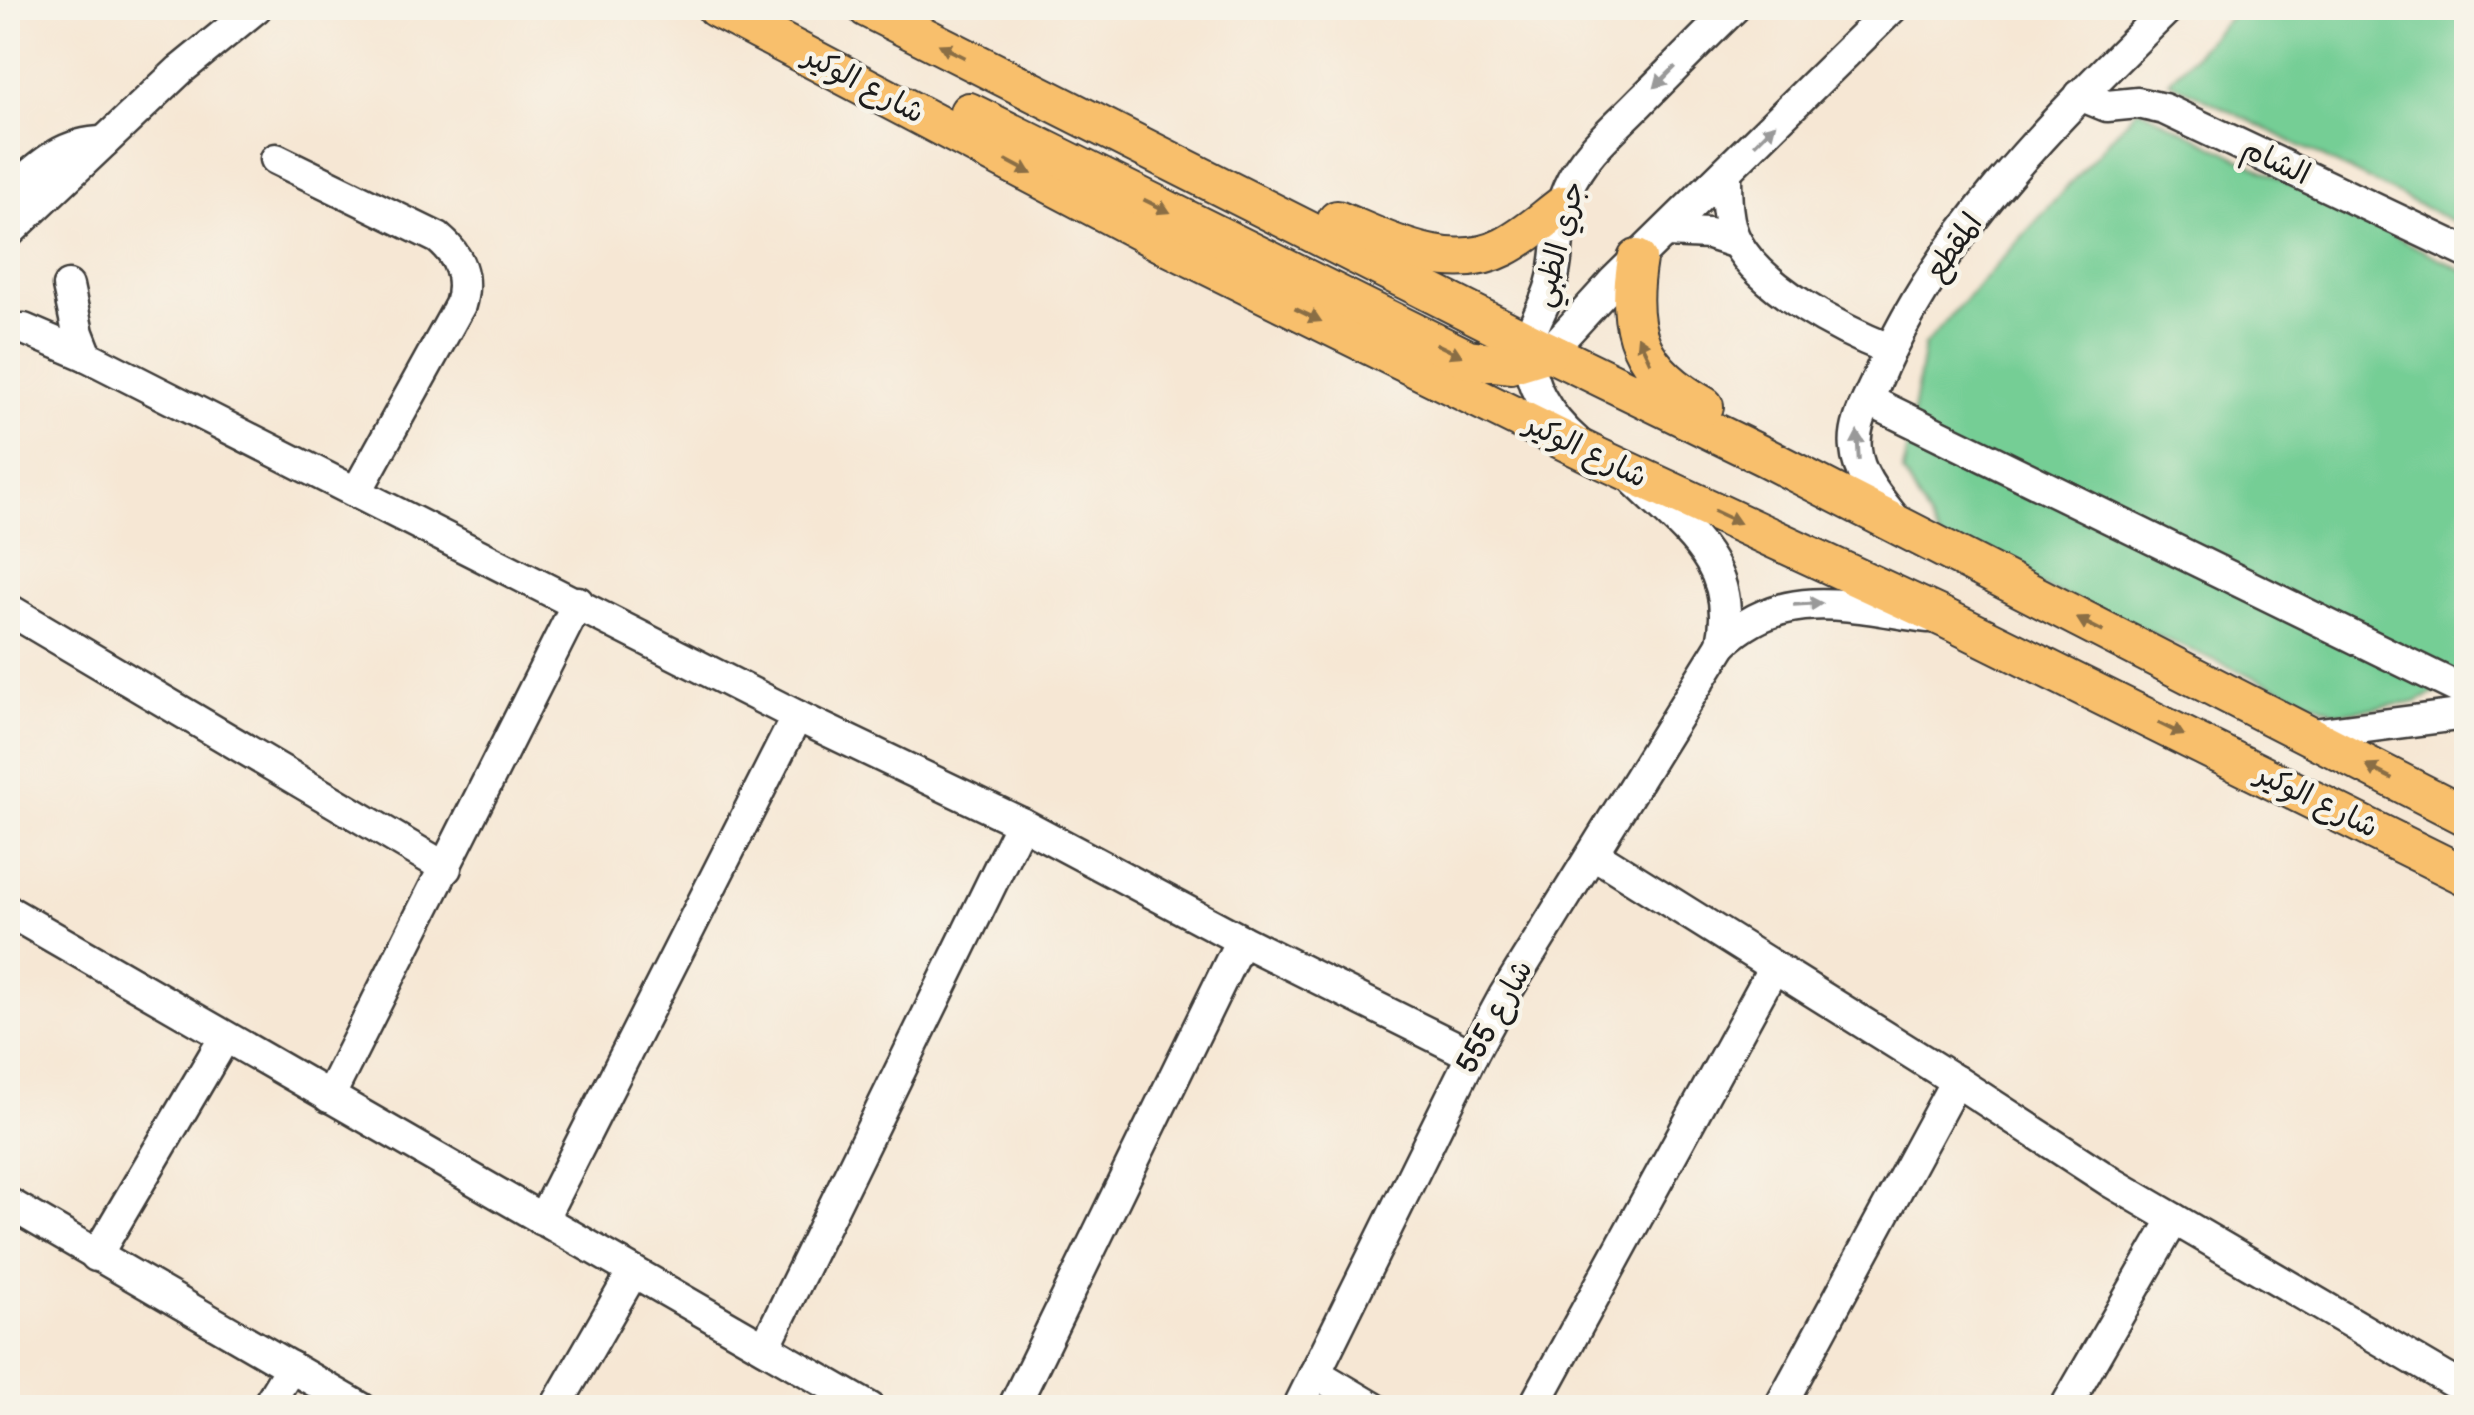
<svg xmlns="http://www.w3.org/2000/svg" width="2474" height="1415" font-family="'Balsamiq Sans','Playpen Sans Arabic',sans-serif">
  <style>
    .green { fill: #75ce95; stroke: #487558; stroke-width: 2.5 }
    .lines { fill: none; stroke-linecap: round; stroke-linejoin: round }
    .minor-casing { stroke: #3d3a38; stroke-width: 35 }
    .major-casing { stroke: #3d3a38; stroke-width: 42 }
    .minor { stroke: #fff; stroke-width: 30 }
    .major { stroke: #f8bf6c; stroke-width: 38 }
    .oneway { fill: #8a6e44 }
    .oneway2 { fill: #999 }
    .labels { text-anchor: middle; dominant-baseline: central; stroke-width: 9; stroke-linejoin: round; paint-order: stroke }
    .street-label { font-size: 30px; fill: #1c1c1c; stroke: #f7f3e8 }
  </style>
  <rect width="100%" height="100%" fill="#f7f3e8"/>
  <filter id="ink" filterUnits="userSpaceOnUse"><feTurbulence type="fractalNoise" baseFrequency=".01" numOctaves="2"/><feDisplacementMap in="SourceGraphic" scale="20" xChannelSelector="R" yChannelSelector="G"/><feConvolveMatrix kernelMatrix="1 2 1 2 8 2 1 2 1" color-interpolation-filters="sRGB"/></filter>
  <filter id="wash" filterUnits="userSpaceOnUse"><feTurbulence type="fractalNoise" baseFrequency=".0048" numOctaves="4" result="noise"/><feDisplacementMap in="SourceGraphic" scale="40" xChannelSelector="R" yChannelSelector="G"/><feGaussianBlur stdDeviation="2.25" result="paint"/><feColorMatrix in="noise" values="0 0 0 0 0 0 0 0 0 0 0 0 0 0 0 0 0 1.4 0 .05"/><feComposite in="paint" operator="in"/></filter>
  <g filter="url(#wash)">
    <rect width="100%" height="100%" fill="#f6e7d4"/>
    <g class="green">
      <path d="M2239 8H2466V228L2169 81Z"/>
      <path d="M2138 108 2466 272V678L2416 702 2338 713 1943 544 1903 472 1924 346Z"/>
    </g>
  </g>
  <g filter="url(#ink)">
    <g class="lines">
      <g class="minor-casing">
        <g id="minor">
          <path d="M2080 95 2107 106 2138 103 2164 109 2466 252"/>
          <path d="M276 159 438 238C460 256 468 278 460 305L357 491"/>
          <path d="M1726 174C1726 195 1726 224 1737 243 1763 290 1841 330 1889 349"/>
          <path d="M8 194C37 168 62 142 104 142"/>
          <path d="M1666 232 1709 234 1737 243"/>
          <path d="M8 233 180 70 256 8"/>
          <path d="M68 286 78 333 87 356"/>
          <path d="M24 329 87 356 797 716 1021 823 1241 940 1472 1055"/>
          <path d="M1549 352 1614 281 1892 8"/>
          <path d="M1868 400 2466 692"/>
          <path d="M1577 442C1550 419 1523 380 1529 342 1532 323 1546 304 1551 285 1561 254 1555 218 1568 188 1583 153 1617 126 1642 100 1673 69 1703 38 1734 8"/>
          <path d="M1635 481C1685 530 1739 565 1722 644"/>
          <path d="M1901 527C1884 504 1858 478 1856 449 1853 426 1866 404 1875 384 1936 235 2056 119 2168 8"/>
          <path d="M8 609 446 868"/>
          <path d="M2305 735 2466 714"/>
          <path d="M1594 854 1956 1081 2111 1182 2466 1390"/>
          <path d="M8 911 870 1408"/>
          <path d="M329 1097 578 602"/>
          <path d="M8 1203 361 1408"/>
          <path d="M542 1220 797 716"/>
          <path d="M96 1256 225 1037"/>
          <path d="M765 1347 1021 823"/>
          <path d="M1315 1373 1374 1408"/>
          <path d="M266 1408 291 1367"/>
          <path d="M555 1408 633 1272"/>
          <path d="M1013 1408 1241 940"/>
          <path d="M1298 1408 1472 1055 1504 996 1722 644C1783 584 1851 607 1927 617"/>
          <path d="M1533 1408 1774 967"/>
          <path d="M1779 1408 1956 1081"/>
          <path d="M2065 1408 2174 1219"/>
        </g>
      </g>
      <g class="major-casing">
        <g id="major">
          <path d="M716 8 1170 247 1597 457 1947 619 2466 876"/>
          <path d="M867 8 1529 342 1765 457 2466 816"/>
          <path d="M969 112 1468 359 1510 364 1549 352"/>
          <path d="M1337 220C1388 241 1450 275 1504 247 1526 236 1544 219 1563 205"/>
          <path d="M1637 259C1625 331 1639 370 1704 406"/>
        </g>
      </g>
      <use href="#minor" class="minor"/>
      <use href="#major" class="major"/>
    </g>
    <defs><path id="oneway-solid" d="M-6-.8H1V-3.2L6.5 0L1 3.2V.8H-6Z" transform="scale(2.5)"/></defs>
    <g class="oneway">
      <use href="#oneway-solid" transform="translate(952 51) rotate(-153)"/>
      <use href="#oneway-solid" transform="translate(1019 167) rotate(28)"/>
      <use href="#oneway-solid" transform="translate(1157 206) rotate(26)"/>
      <use href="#oneway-solid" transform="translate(1308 315) rotate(26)"/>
      <use href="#oneway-solid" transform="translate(1644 349) rotate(-115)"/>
      <use href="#oneway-solid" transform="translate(1449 350) rotate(26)"/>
      <use href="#oneway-solid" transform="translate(1727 517) rotate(25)"/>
      <use href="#oneway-solid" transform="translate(2090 625) rotate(-153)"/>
      <use href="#oneway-solid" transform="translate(2171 729) rotate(26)"/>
      <use href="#oneway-solid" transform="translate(2379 772) rotate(-153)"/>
    </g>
    <g class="oneway2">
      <use href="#oneway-solid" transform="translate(1665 77) rotate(135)"/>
      <use href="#oneway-solid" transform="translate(1765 134) rotate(-45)"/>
      <use href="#oneway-solid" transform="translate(1858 446) rotate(-93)"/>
      <use href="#oneway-solid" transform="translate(1808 604) rotate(-3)"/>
    </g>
  </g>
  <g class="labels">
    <g class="street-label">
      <text transform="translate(864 85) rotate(28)">شارع الوكير</text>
      <text transform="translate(2276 162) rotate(25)">الشام</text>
      <text transform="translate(1559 244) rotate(-75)">جري الظبي</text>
      <text transform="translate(1954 247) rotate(-54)">المقطع</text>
      <text transform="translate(1586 451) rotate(26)">شارع الوكير</text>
      <text transform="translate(2317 801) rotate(26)">شارع الوكير</text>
      <text transform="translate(1495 1017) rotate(-61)">شارع 555</text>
    </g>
  </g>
  <rect width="2474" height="1415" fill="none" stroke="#f7f3e8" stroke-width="40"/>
</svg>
